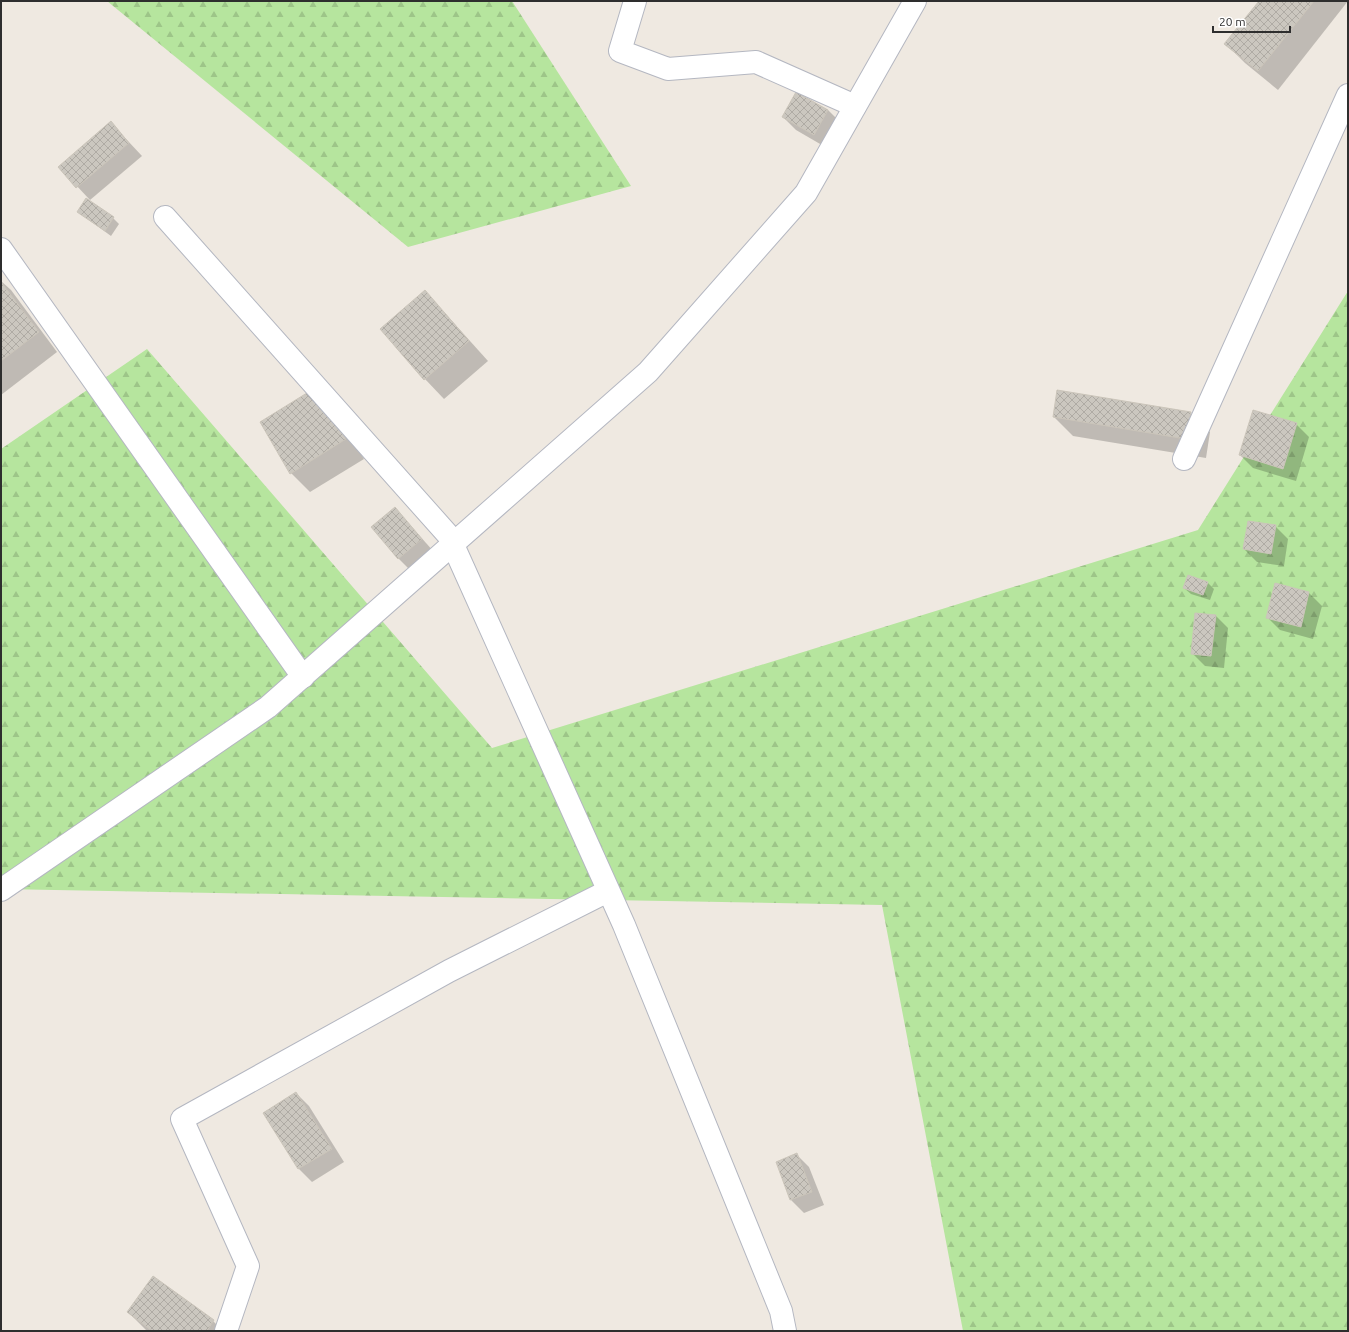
<svg xmlns="http://www.w3.org/2000/svg" width="1349" height="1332" font-family="Ubuntu,sans-serif">
  <style>
    .forest { fill: url(#forest-firs) }
    .shadow { fill: #0003 }
    .building { fill: url(#building-cross-hatch); stroke: #cbc5ba }
    .lines { fill: none; stroke-linecap: round; stroke-linejoin: round }
    .street-casing { stroke: #b4b7c1; stroke-width: 24 }
    .street { stroke: #fff; stroke-width: 22 }
  </style>
  <defs>
    <pattern id="forest-firs" width="22" height="20" patternUnits="userSpaceOnUse"><rect width="22" height="20" fill="#b6e59e"/><path d="M5 1l3.5 6h-7zM16 11l3.5 6h-7z" fill="#9dc588"/></pattern>
    <pattern id="building-cross-hatch" width="8" height="8" patternUnits="userSpaceOnUse"><rect width="8" height="8" fill="#cbc7bf"/><path d="M0 0l8 8M0 8l8-8" fill="none" stroke="#afaba4"/></pattern>
  </defs>
  <rect width="100%" height="100%" fill="#efe9e1"/>
  <g class="forest">
    <path d="M107 1H512L631 186 408 247Z"/>
    <path d="M1348 291V1331H963L882 905 1 889V449L147 349 492 748 1198 530Z"/>
  </g>
  <g class="shadow">
    <path d="M1260 1H1348L1278 90 1245 63 1226 44Z"/>
    <path d="M796 93 828 110 841 123 827 148 796 130 783 117Z"/>
    <path d="M111 123 142 156 90 200 59 167Z"/>
    <path d="M78 212 113 218 119 224 111 236Z"/>
    <path d="M1 281 11 290 57 352 1 395Z"/>
    <path d="M425 291 488 361 444 399 425 379 382 329Z"/>
    <path d="M334 409 364 459 310 492 291 473Z"/>
    <path d="M1190 413 1210 432 1206 458 1073 436 1054 417Z"/>
    <path d="M1296 424 1309 437 1296 481 1253 468 1240 455Z"/>
    <path d="M395 508 434 552 411 571 398 558Z"/>
    <path d="M1275 526 1288 539 1284 566 1257 562 1244 549Z"/>
    <path d="M1189 576 1208 583 1214 589 1210 600 1191 594 1184 588Z"/>
    <path d="M1309 593 1322 606 1313 639 1280 630 1267 617Z"/>
    <path d="M1215 615 1228 628 1224 668 1205 666 1192 653Z"/>
    <path d="M296 1093 309 1106 344 1162 312 1182 299 1169 264 1114Z"/>
    <path d="M796 1154 809 1167 824 1205 804 1213 791 1200 777 1162Z"/>
    <path d="M153 1277 213 1321 223 1331H147L128 1312Z"/>
  </g>
  <g class="building">
    <path d="M1259 1H1314L1258 71 1224 44Z"/>
    <path d="M796 92 828 110 814 135 782 117Z"/>
    <path d="M111 121 129 143 76 188 58 167Z"/>
    <path d="M86 198 114 217 105 231 77 212Z"/>
    <path d="M1 282 39 332 1 361Z"/>
    <path d="M425 290 469 341 424 380 380 329Z"/>
    <path d="M315 388 346 439 290 474 260 422Z"/>
    <path d="M1057 390 1191 412 1186 439 1053 417Z"/>
    <path d="M1253 410 1297 423 1283 469 1239 455Z"/>
    <path d="M395 507 422 539 398 559 371 527Z"/>
    <path d="M1248 521 1276 525 1271 554 1243 549Z"/>
    <path d="M1188 575 1208 582 1203 595 1183 588Z"/>
    <path d="M1275 583 1309 592 1301 627 1266 618Z"/>
    <path d="M1195 613 1216 615 1211 656 1191 654Z"/>
    <path d="M296 1092 332 1149 298 1169 263 1113Z"/>
    <path d="M797 1153 812 1192 790 1200 776 1162Z"/>
    <path d="M153 1276 214 1320 207 1331H152L127 1312Z"/>
  </g>
  <g class="lines">
    <g class="street-casing">
      <g id="street">
        <path d="M635 1 620 51 668 69 756 62 855 106"/>
        <path d="M165 217 449 536 624 925 781 1311 785 1331"/>
        <path d="M1 249 303 677"/>
        <path d="M1184 459 1348 95"/>
        <path d="M1 890 268 707 648 372 806 193 915 1"/>
        <path d="M226 1331 248 1266 182 1119 449 971 608 891"/>
      </g>
    </g>
    <use href="#street" class="street"/>
  </g>
  <rect width="1349" height="1332" fill="none" stroke="#2e2e2e" stroke-width="4"/>
  <path d="M1213 26v6h77v-6" fill="none" stroke="#2e2e2e" stroke-width="2"/>
  <text x="1219" y="26" font-size="12" fill="#2e2e2e" stroke="#ffffff" stroke-width="3" paint-order="stroke">20 m</text>
</svg>
